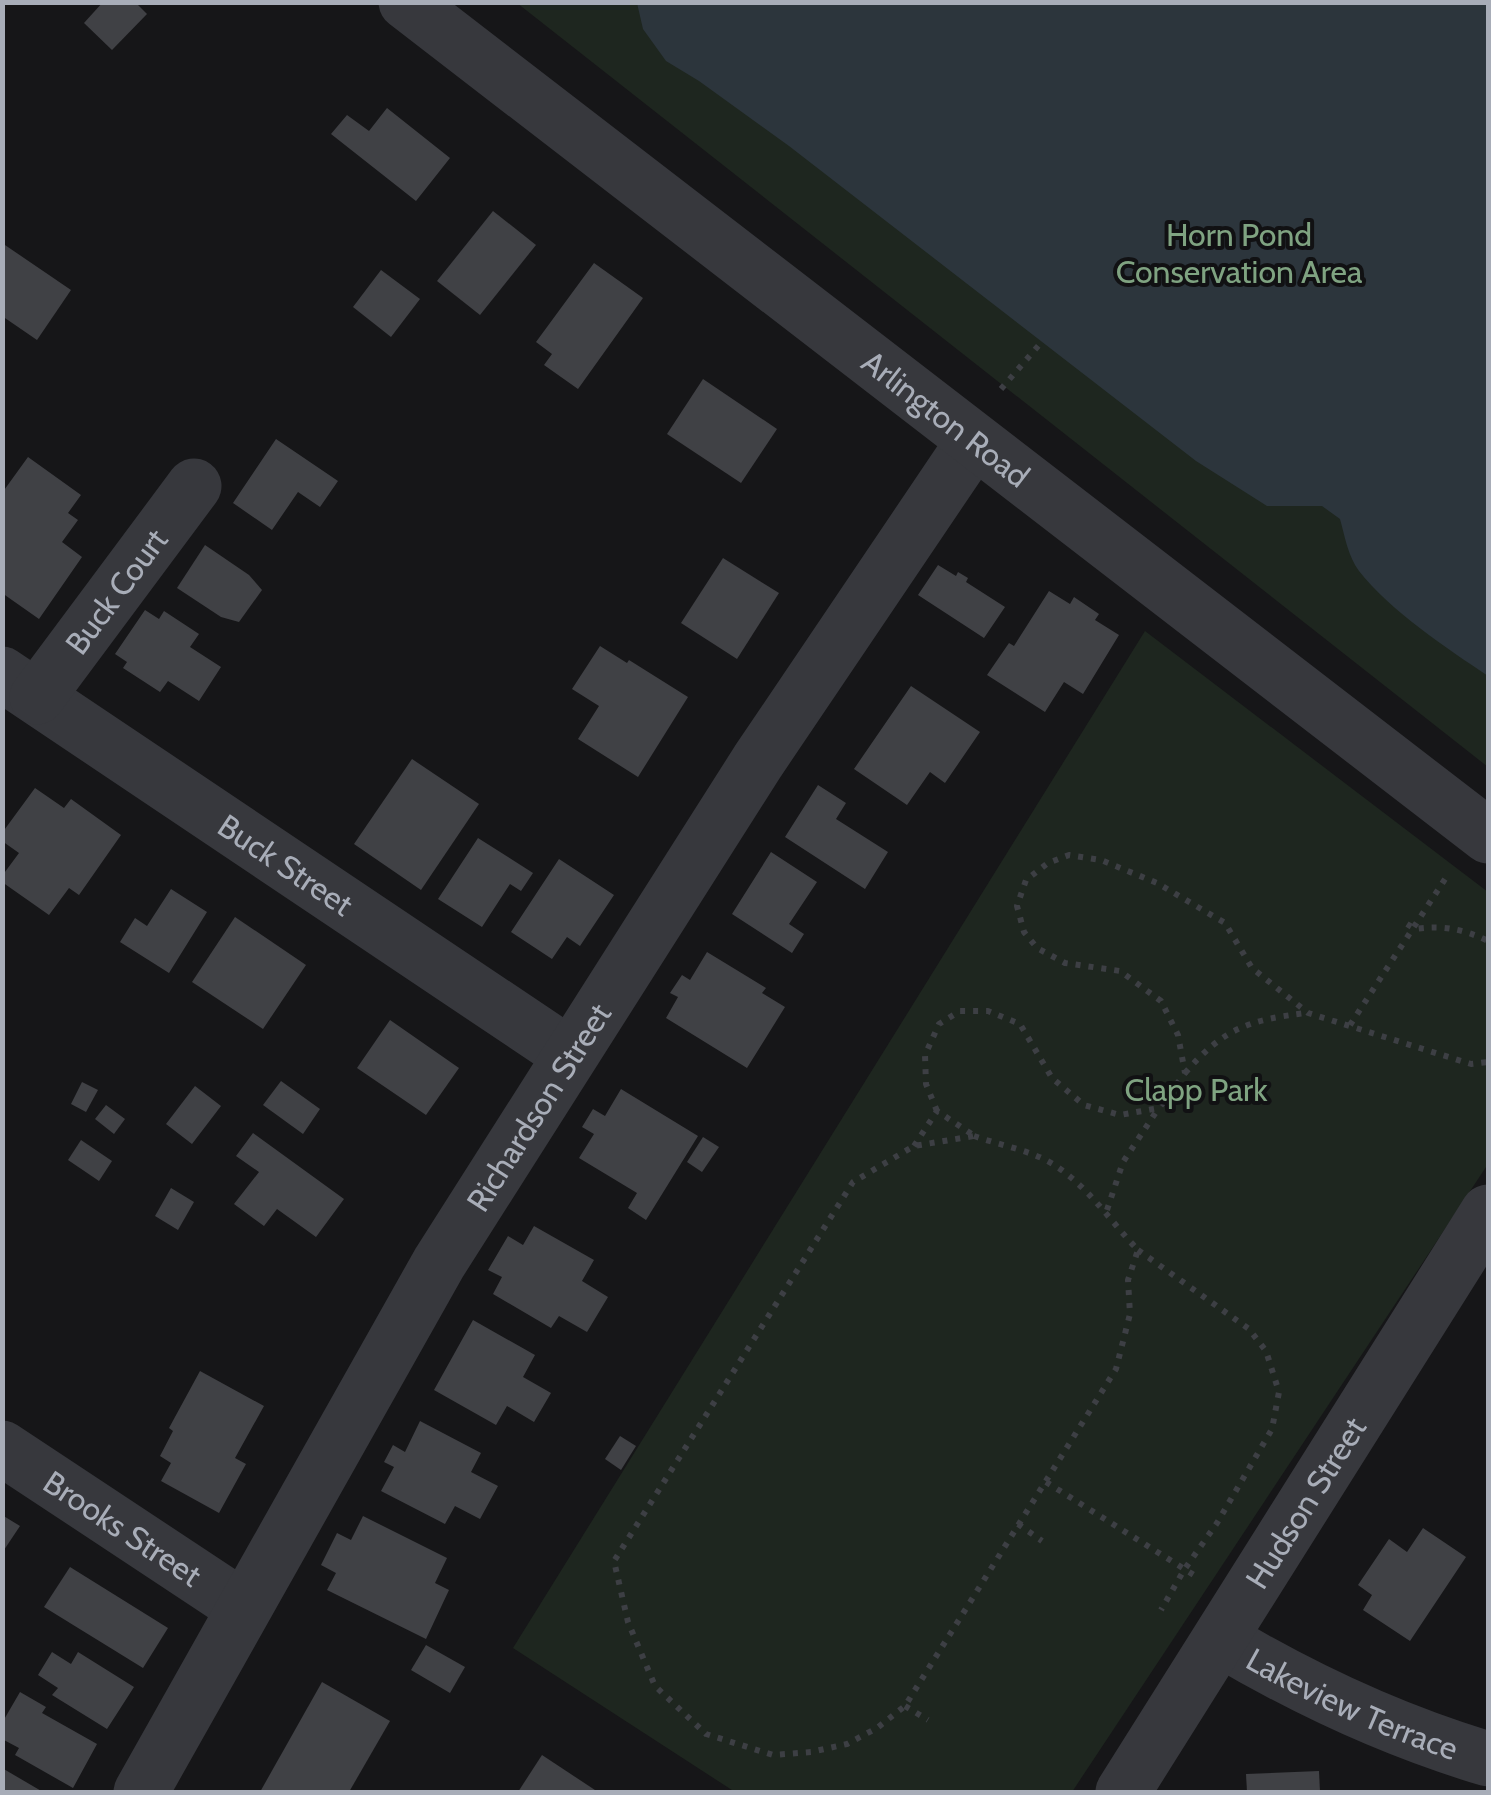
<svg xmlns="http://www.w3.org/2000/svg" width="1491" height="1795" font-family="Cabin,sans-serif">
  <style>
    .green { fill: #1e261f }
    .water { fill: #2c353c }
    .building { fill: #404145 }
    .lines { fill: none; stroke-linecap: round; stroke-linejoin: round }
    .path { stroke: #3d3f44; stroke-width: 6; stroke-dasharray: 5 8; stroke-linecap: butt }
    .minor { stroke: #37383d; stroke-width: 55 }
    .tertiary { stroke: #37383d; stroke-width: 55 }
    .labels { text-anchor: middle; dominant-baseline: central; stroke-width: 8; stroke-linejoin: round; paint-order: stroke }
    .park-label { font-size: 32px; fill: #7fa381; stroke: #111113 }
    .street-label { font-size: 32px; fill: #a8adb8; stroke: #111113 }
  </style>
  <rect width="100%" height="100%" fill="#161618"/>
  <g class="green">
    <path d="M517 3H1488V767Z"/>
    <path d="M1145 631 1488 892V1164L1072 1792H735L513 1648Z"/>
  </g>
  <path class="water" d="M637 3H1488V676C1448 649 1389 610 1359 571 1348 556 1345 537 1340 519L1322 506H1267L1196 461 789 146 699 81 666 61 643 29Z"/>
  <g class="building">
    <path d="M103 2H135L147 14 112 50 84 23Z"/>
    <path d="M387 108 450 158 416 201 331 134 347 115 369 131Z"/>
    <path d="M493 211 536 245 480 315 437 281Z"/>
    <path d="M2 243 71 290 37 340 2 316Z"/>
    <path d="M594 263 643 298 578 389 544 365 552 354 536 342Z"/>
    <path d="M381 270 420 299 391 337 353 307Z"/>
    <path d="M703 379 777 429 741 483 667 434Z"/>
    <path d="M276 439 338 481 320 507 298 492 272 530 233 503Z"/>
    <path d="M28 457 81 495 68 513 78 520 62 542 82 557 39 619 2 593V493Z"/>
    <path d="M205 545 249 575 262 590 239 622 221 617 177 588Z"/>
    <path d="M723 558 779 593 737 659 681 623Z"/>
    <path d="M938 565 956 576 958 572 968 578 966 582 1005 607 984 638 918 595Z"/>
    <path d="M1049 591 1070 604 1074 597 1099 614 1095 620 1119 635 1083 694 1064 682 1045 712 987 675 1009 643 1014 646Z"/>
    <path d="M145 610 159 619 164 611 199 634 190 647 221 667 199 701 168 681 160 692 123 668 127 662 115 654Z"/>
    <path d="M600 646 627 663 629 660 688 697 638 777 578 739 599 706 572 689Z"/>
    <path d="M911 686 980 732 945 783 930 772 907 805 854 769Z"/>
    <path d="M412 759 479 804 421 890 354 844Z"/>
    <path d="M818 785 846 803 836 819 888 852 865 889 785 837Z"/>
    <path d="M35 788 64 808 71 799 121 835 79 895 69 888 49 915 2 882V876L19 853 2 841V833Z"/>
    <path d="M478 838 533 873 521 891 510 884 482 927 438 899Z"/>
    <path d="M771 852 817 882 789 924 804 934 792 953 732 914Z"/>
    <path d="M559 859 614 895 580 946 567 937 552 959 511 932Z"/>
    <path d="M171 889 207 912 169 973 120 942 135 918 147 926Z"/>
    <path d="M235 917 306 965 263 1029 192 982Z"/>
    <path d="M707 952 766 988 762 993 785 1007 747 1068 666 1018 678 997 670 993 682 975 690 980Z"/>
    <path d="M390 1020 459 1068 426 1115 357 1068Z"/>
    <path d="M281 1081 320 1109 303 1134 263 1105Z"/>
    <path d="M82 1082 98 1090 86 1112 71 1104Z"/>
    <path d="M195 1086 221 1106 192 1144 166 1124Z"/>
    <path d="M621 1089 698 1136 646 1220 628 1208 637 1193 579 1158 594 1134 582 1127 593 1109 605 1116Z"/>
    <path d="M106 1105 125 1119 114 1134 95 1119Z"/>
    <path d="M253 1133 344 1199 316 1237 277 1209 264 1226 234 1204 259 1172 236 1156Z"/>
    <path d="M703 1137 719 1147 702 1172 687 1162Z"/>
    <path d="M81 1140 112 1161 99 1181 68 1160Z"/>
    <path d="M171 1188 194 1202 178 1230 155 1216Z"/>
    <path d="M534 1226 594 1260 582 1281 608 1297 587 1332 559 1316 551 1328 493 1294 502 1277 488 1270 508 1236 523 1245Z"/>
    <path d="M473 1320 535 1355 523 1377 551 1393 534 1422 507 1406 496 1425 434 1390Z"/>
    <path d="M200 1371 264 1406 235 1458 246 1464 219 1513 161 1481 171 1463 160 1456 173 1431 169 1428Z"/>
    <path d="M420 1421 481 1453 471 1472 498 1486 480 1519 455 1506 445 1524 381 1491 394 1467 384 1462 393 1445 405 1452Z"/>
    <path d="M620 1436 636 1446 621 1470 605 1459Z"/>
    <path d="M2 1515 20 1526 2 1553Z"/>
    <path d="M363 1516 447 1558 435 1583 449 1590 426 1639 327 1590 336 1573 321 1565 337 1533 351 1540Z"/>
    <path d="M1423 1528 1466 1557 1410 1641 1363 1610 1372 1595 1358 1585 1389 1539 1407 1552Z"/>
    <path d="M70 1567 168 1628 143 1668 44 1607Z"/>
    <path d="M426 1645 465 1667 450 1693 411 1670Z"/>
    <path d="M52 1652 71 1664 78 1652 134 1687 107 1729 52 1695 58 1688 38 1675Z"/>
    <path d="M322 1682 390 1721 349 1792H260Z"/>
    <path d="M20 1692 46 1707 42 1713 97 1744 73 1788 15 1755 19 1748 2 1739V1723Z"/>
    <path d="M542 1755 598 1792H518Z"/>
    <path d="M2 1768 43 1792H2Z"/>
    <path d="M1319 1771 1320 1792H1247L1246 1774Z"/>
  </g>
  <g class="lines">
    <g class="path">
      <path d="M1001 389 1039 345"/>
      <path d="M1407 924 1415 929C1443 925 1463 929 1488 941"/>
      <path d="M1350 1025 1449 873"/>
      <path d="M1185 1073C1224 1028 1249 1020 1306 1013"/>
      <path d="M937 1111 926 1084 925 1055 939 1024 960 1011H988L1020 1024 1052 1078 1084 1105 1120 1115 1159 1108 1185 1073 1178 1035 1161 1001 1120 971 1065 963 1037 948 1024 932 1017 906 1026 880 1048 863 1069 855 1101 860 1157 883 1225 923 1252 968 1308 1013 1471 1064 1488 1062"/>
      <path d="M974 1136C999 1145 1034 1151 1056 1166 1091 1190 1110 1221 1138 1250L1128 1280 1130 1314 1116 1369 905 1706 877 1728 847 1744 811 1752 773 1755 706 1734 655 1686 628 1622 614 1561 853 1182 914 1146Z"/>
      <path d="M914 1146 937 1111 973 1135"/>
      <path d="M1107 1210 1123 1162 1158 1109"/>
      <path d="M1138 1250 1249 1329 1266 1351 1279 1392 1272 1429 1217 1523 1184 1570 1161 1610"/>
      <path d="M1046 1482 1197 1577"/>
      <path d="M1018 1524 1042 1541"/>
      <path d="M905 1706 928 1720"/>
    </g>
    <g class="minor">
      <path id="s1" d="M2 674 570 1055"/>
      <path id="s2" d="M37 697 194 486"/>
      <path id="s3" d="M2 1448 244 1608"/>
      <path id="s4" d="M1220 1639C1304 1689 1394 1731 1488 1759"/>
      <path id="s5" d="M141 1792 439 1263 758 761 974 441"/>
      <path id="s6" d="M1123 1792 1488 1212"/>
    </g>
    <path class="tertiary" id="s7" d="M406 2 1488 836"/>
  </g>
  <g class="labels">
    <g class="park-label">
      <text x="1239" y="234">Horn Pond<tspan x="1239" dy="37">Conservation Area</tspan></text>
      <text x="1196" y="1089">Clapp Park</text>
    </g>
    <g class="street-label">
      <text stroke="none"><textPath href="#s7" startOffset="682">Arlington Road</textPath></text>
      <text stroke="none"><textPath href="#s2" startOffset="132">Buck Court</textPath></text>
      <text stroke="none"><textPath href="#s1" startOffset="342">Buck Street</textPath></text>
      <text stroke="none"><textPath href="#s5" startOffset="792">Richardson Street</textPath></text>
      <text stroke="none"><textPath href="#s6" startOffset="342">Hudson Street</textPath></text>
      <text stroke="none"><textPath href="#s3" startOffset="145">Brooks Street</textPath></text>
      <text stroke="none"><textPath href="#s4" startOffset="148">Lakeview Terrace</textPath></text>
    </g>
  </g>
  <rect width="1491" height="1795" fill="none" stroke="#a8adb8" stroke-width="10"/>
</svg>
